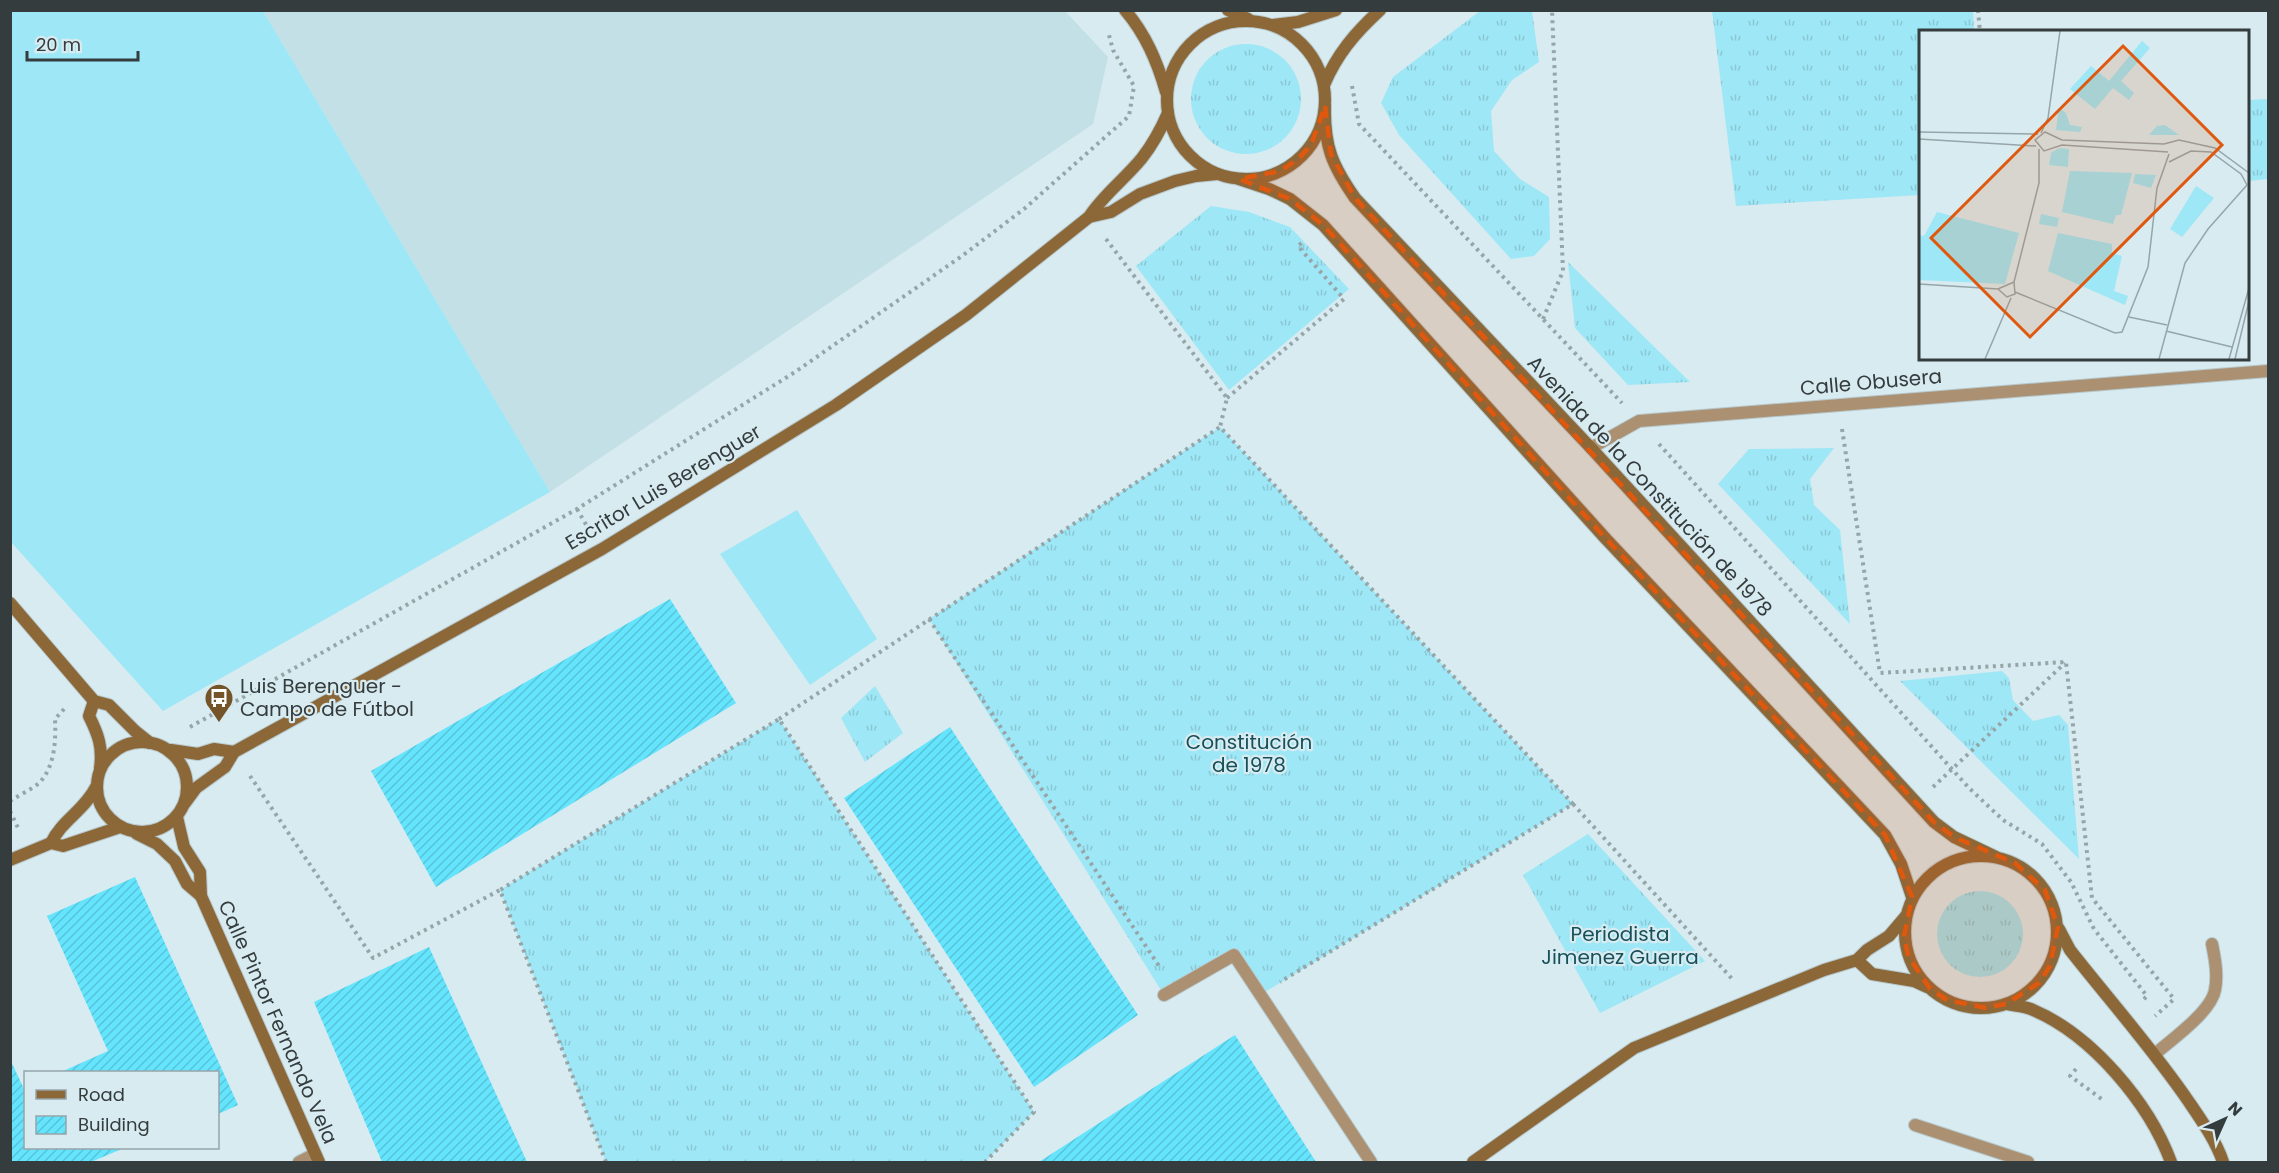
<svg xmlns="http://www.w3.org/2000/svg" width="2279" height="1173" font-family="Poppins,sans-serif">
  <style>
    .built { fill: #c2e0e6 }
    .grass { fill: url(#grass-tufts) }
    .pitch { fill: #9ee7f6 }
    .building { fill: url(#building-hatch) }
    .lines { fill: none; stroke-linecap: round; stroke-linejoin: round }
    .lane-casing { stroke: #b7c8cc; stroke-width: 14 }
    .street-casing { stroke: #b7c8cc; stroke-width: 14 }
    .secondary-casing { stroke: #b7c8cc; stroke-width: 14 }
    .path { stroke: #96a5a8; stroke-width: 4; stroke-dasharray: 3 4.5; stroke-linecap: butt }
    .lane { stroke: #ab9172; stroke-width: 12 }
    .street { stroke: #ab9172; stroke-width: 12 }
    .secondary { stroke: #8c6738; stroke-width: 12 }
    .marked { fill: #df580e; fill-opacity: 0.2; stroke: #df580e; stroke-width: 4.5; stroke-dasharray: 12 8; stroke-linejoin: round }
    .labels { text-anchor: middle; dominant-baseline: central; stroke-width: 4.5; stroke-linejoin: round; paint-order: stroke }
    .street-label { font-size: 20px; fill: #353c3e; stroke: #d7ebf0 }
    .poi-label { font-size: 20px; fill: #353c3e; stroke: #d7ebf0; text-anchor: start }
    .park-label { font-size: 20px; fill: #18505a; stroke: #d7ebf0 }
    .inset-road { fill: none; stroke: #96a5a9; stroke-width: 1.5 }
    .view { fill: #df580e; fill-opacity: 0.15; stroke: #df580e; stroke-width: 3 }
    .inset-edge { fill: none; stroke: #353c3e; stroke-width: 3 }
  </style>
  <defs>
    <pattern id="grass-tufts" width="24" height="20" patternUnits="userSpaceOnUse" patternTransform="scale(1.5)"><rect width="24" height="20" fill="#9ee7f6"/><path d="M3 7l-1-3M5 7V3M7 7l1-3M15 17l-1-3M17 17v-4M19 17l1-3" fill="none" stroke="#89c7d4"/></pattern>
    <pattern id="building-hatch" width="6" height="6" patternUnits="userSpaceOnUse" patternTransform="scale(1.5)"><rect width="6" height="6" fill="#64e4fd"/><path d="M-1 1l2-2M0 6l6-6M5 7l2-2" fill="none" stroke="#57c4da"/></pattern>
  </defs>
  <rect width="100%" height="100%" fill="#d7ebf0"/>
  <path class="built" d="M263 11H1065L1108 57 1093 124 550 492Z"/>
  <g class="grass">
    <path d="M1480 11H1532L1539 62 1512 80 1491 111 1494 151 1520 179 1549 197 1550 239 1534 256 1511 259 1399 135 1381 103 1393 77Z"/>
    <path d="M1712 11H1973L1974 31 1920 32V195L1736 206Z"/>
    <circle cx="1246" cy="99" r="55"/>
    <path d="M2268 99V179L2248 181V100Z"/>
    <path d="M1211 206 1249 212 1290 227 1349 289 1229 390 1136 266Z"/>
    <path d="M1568 262 1690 382 1628 385 1575 328Z"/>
    <path d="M1220 427 1573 804 1260 995 1234 955 1164 995 929 619Z"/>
    <path d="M1834 448 1810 479 1814 505 1840 530 1850 624 1718 484 1749 449Z"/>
    <path d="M2002 671 2009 678 2013 700 2033 721 2059 715 2068 725 2079 859 1900 681Z"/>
    <path d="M875 686 903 733 865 762 841 718Z"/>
    <path d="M779 719 1034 1112 985 1162H606L500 890Z"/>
    <path d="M1588 834 1705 961 1600 1013 1523 875Z"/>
    <circle cx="1980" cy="934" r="43"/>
  </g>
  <g class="pitch">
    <path d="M11 10 263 11 550 492 163 711 11 542Z"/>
    <path d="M797 510 877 639 810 685 720 554Z"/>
  </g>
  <g class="building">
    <path d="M670 599 736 703 436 887 371 771Z"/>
    <path d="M950 727 1138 1015 1034 1087 844 798Z"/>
    <path d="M135 877 238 1105 218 1114V1072H61L108 1051 47 916Z"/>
    <path d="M429 947 527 1162H382L314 1002Z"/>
    <path d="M1235 1035 1316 1162H1039Z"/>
    <path d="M10 1059 24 1089 26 1088V1148H124L91 1162H10Z"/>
  </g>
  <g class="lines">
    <g class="lane-casing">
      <g id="lane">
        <path d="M2155 1054C2171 1040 2211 1012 2215 990 2218 975 2215 959 2212 944"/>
        <path d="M1915 1125 2028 1162"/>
        <path d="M299 1162 315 1154"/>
      </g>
    </g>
    <g class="street-casing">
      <g id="street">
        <path d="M1591 448 1639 421 2268 371"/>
        <path d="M1164 995 1234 955 1371 1162"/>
      </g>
    </g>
    <g class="secondary-casing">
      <g id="secondary">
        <path d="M1125 10C1146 35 1157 61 1166 92"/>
        <path d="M1228 10 1248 19"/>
        <circle cx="1246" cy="100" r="79"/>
        <path d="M1273 25 1298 22 1336 10"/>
        <path d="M1324 85C1337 54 1355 33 1380 10"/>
        <path d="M1325 106C1324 146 1332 165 1355 198L1591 448 1934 822 1954 837 1996 857"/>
        <path d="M1239 179 1269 189 1290 199 1323 225 1606 539 1885 835 1901 864 1912 897"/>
        <path d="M1089 217 1111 212 1140 194 1175 181 1196 176 1217 174"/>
        <path d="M10 603 94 701 109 705 135 731 150 743"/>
        <path d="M94 701 89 716C98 734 103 747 100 768"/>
        <circle cx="142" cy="787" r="45"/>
        <path d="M171 750 198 754 214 749 234 752"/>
        <path d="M185 803 196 788 225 767 234 752 602 549 836 405 966 315 1089 217C1103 195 1125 179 1142 158 1153 144 1161 129 1168 113"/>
        <path d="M177 817 184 847 200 872 201 896 319 1162"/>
        <path d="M137 834 157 844 175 861 187 884 201 896"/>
        <path d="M51 843C62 820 84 811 96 787"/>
        <circle cx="1981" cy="932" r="76"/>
        <path d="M10 860 51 843 63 846 120 827"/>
        <path d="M2059 929 2070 950C2110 1001 2153 1049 2189 1102 2202 1121 2216 1141 2223 1162"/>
        <path d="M1857 960 1872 974 1914 981 1927 987"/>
        <path d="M2006 1004C2015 1006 2025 1006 2033 1010 2092 1035 2149 1103 2171 1162"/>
        <path d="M1473 1162 1634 1048 1824 970 1857 960 1867 950 1889 936 1906 916"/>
      </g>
    </g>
    <g class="path">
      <path d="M1978 10 1980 32"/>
      <path d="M1352 86 1359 124 1622 403"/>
      <path d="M1106 239 1227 398 1220 427"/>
      <path d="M1543 319 1563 271 1552 10"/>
      <path d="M1227 398 1344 299 1298 246 1304 241"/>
      <path d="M1842 429 1880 673 2066 662 2092 898 2174 999 2155 1016"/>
      <path d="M1659 444 1969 788 2003 820 2042 844 2071 882 2094 929 2147 996 2142 1001"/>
      <path d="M577 509 588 528"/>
      <path d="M929 619 1161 969"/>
      <path d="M779 719 1220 427 1573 804 1280 982"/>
      <path d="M190 727 577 509 795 372 962 256 1024 209 1129 116 1134 86 1113 50 1109 35 1111 33"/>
      <path d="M250 776 373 958 500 890"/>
      <path d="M1933 787 2065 663"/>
      <path d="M10 801C19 795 31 790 39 783 55 767 56 740 55 719L65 708"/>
      <path d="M1573 804 1734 981"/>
      <path d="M10 811 19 830"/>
      <path d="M2076 1069 2070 1076 2103 1100"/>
      <path d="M606 1162 500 890 779 719 1034 1112 985 1162"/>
    </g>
    <use href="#lane" class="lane"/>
    <use href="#street" class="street"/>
    <use href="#secondary" class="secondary"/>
  </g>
  <path class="marked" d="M1325 106 1331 154 1355 198 1934 822 1954 837 2015 863 2045 890 2058 927 2050 966 2039 983 2006 1004 1986 1008 1947 1000 1930 989 1908 956 1904 936 1912 897 1885 835 1606 539 1323 225 1290 199 1239 179 1280 171 1297 160 1311 145Z"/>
  <defs>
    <g id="bus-pin" transform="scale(1.5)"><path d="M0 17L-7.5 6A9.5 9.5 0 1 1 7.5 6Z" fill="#75542a" stroke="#d7ebf0"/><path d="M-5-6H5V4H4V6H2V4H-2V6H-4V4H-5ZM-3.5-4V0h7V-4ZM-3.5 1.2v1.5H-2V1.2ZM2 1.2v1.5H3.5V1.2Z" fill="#fff"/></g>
  </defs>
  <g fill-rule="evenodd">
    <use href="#bus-pin" x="219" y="698"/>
  </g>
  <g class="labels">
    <g class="street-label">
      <text transform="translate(1871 382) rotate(-5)">Calle Obusera</text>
      <text transform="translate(1650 486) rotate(47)">Avenida de la Constitución de 1978</text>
      <text transform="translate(663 487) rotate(-31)">Escritor Luis Berenguer</text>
      <text transform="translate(278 1022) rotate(66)">Calle Pintor Fernando Vela</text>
    </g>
    <g class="poi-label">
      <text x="240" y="686">Luis Berenguer -<tspan x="240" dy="23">Campo de Fútbol</tspan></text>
    </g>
    <g class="park-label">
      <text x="1249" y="742">Constitución<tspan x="1249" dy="23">de 1978</tspan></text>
      <text x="1620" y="934">Periodista<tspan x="1620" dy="23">Jimenez Guerra</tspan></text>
    </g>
  </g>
  <g transform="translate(1919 30)">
    <rect width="330" height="330" fill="#d7ebf0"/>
    <path d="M223 11 231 18 202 51 215 63 210 70 194 58 176 79 151 59 172 36 190 51ZM140 78 147 83 151 95 163 97 161 102 137 100ZM246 95 260 105H230L238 96ZM140 118 150 119 149 137 130 135 132 123ZM151 141 213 143 202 185H197L194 194 143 182ZM216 144 237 145 232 158 214 153ZM139 203 193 214V223L203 226 195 261 209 266 206 275 129 241Z" fill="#9ee7f6"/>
    <path d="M277 156 295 168 263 207 251 199ZM18 182 100 203 86 254 0 250V205L5 206ZM122 184 140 188 138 197 120 194Z" fill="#9ee7f6"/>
    <path class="inset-road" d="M0 102 119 104M122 103 129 88 141 1M0 109 117 116M249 122 143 115 125 121 116 110 126 102 143 110 245 114 260 110 296 118 330 143M250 132 272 121 292 122 322 144 328 155M0 254 79 259 95 252M79 259 88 267 96 264 95 252 120 153V119M96 262 196 303 203 302 229 237 238 158 250 124M210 287 248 295M247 301 313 317M66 329 92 268M240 329 266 233 289 199 328 155M310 329 330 258M316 329 330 271"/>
    <path class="view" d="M204 16 303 115 111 307 12 208Z"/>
    <rect width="330" height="330" class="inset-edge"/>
  </g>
  <rect width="2279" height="1173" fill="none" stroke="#353c3e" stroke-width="24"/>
  <rect x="24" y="1071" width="195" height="78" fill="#d7ebf0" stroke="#96a5a9" stroke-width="1.5"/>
  <rect x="36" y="1090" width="30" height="9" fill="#8c6738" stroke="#96a5a9" stroke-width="1.5"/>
  <text x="78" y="1101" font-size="18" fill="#353c3e">Road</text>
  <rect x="36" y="1116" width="30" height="18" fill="url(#building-hatch)" stroke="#96a5a9" stroke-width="1.5"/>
  <text x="78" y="1131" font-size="18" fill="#353c3e">Building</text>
  <g transform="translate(2225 1119) rotate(45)" stroke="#d7ebf0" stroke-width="4.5" paint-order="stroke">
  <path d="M0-4.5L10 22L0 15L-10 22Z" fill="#353c3e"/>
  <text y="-9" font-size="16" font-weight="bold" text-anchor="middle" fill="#353c3e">N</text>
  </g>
  <path d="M27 51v9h111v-9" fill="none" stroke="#353c3e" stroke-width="3"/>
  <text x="36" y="51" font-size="18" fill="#353c3e" stroke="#d7ebf0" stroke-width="4.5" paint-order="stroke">20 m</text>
</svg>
